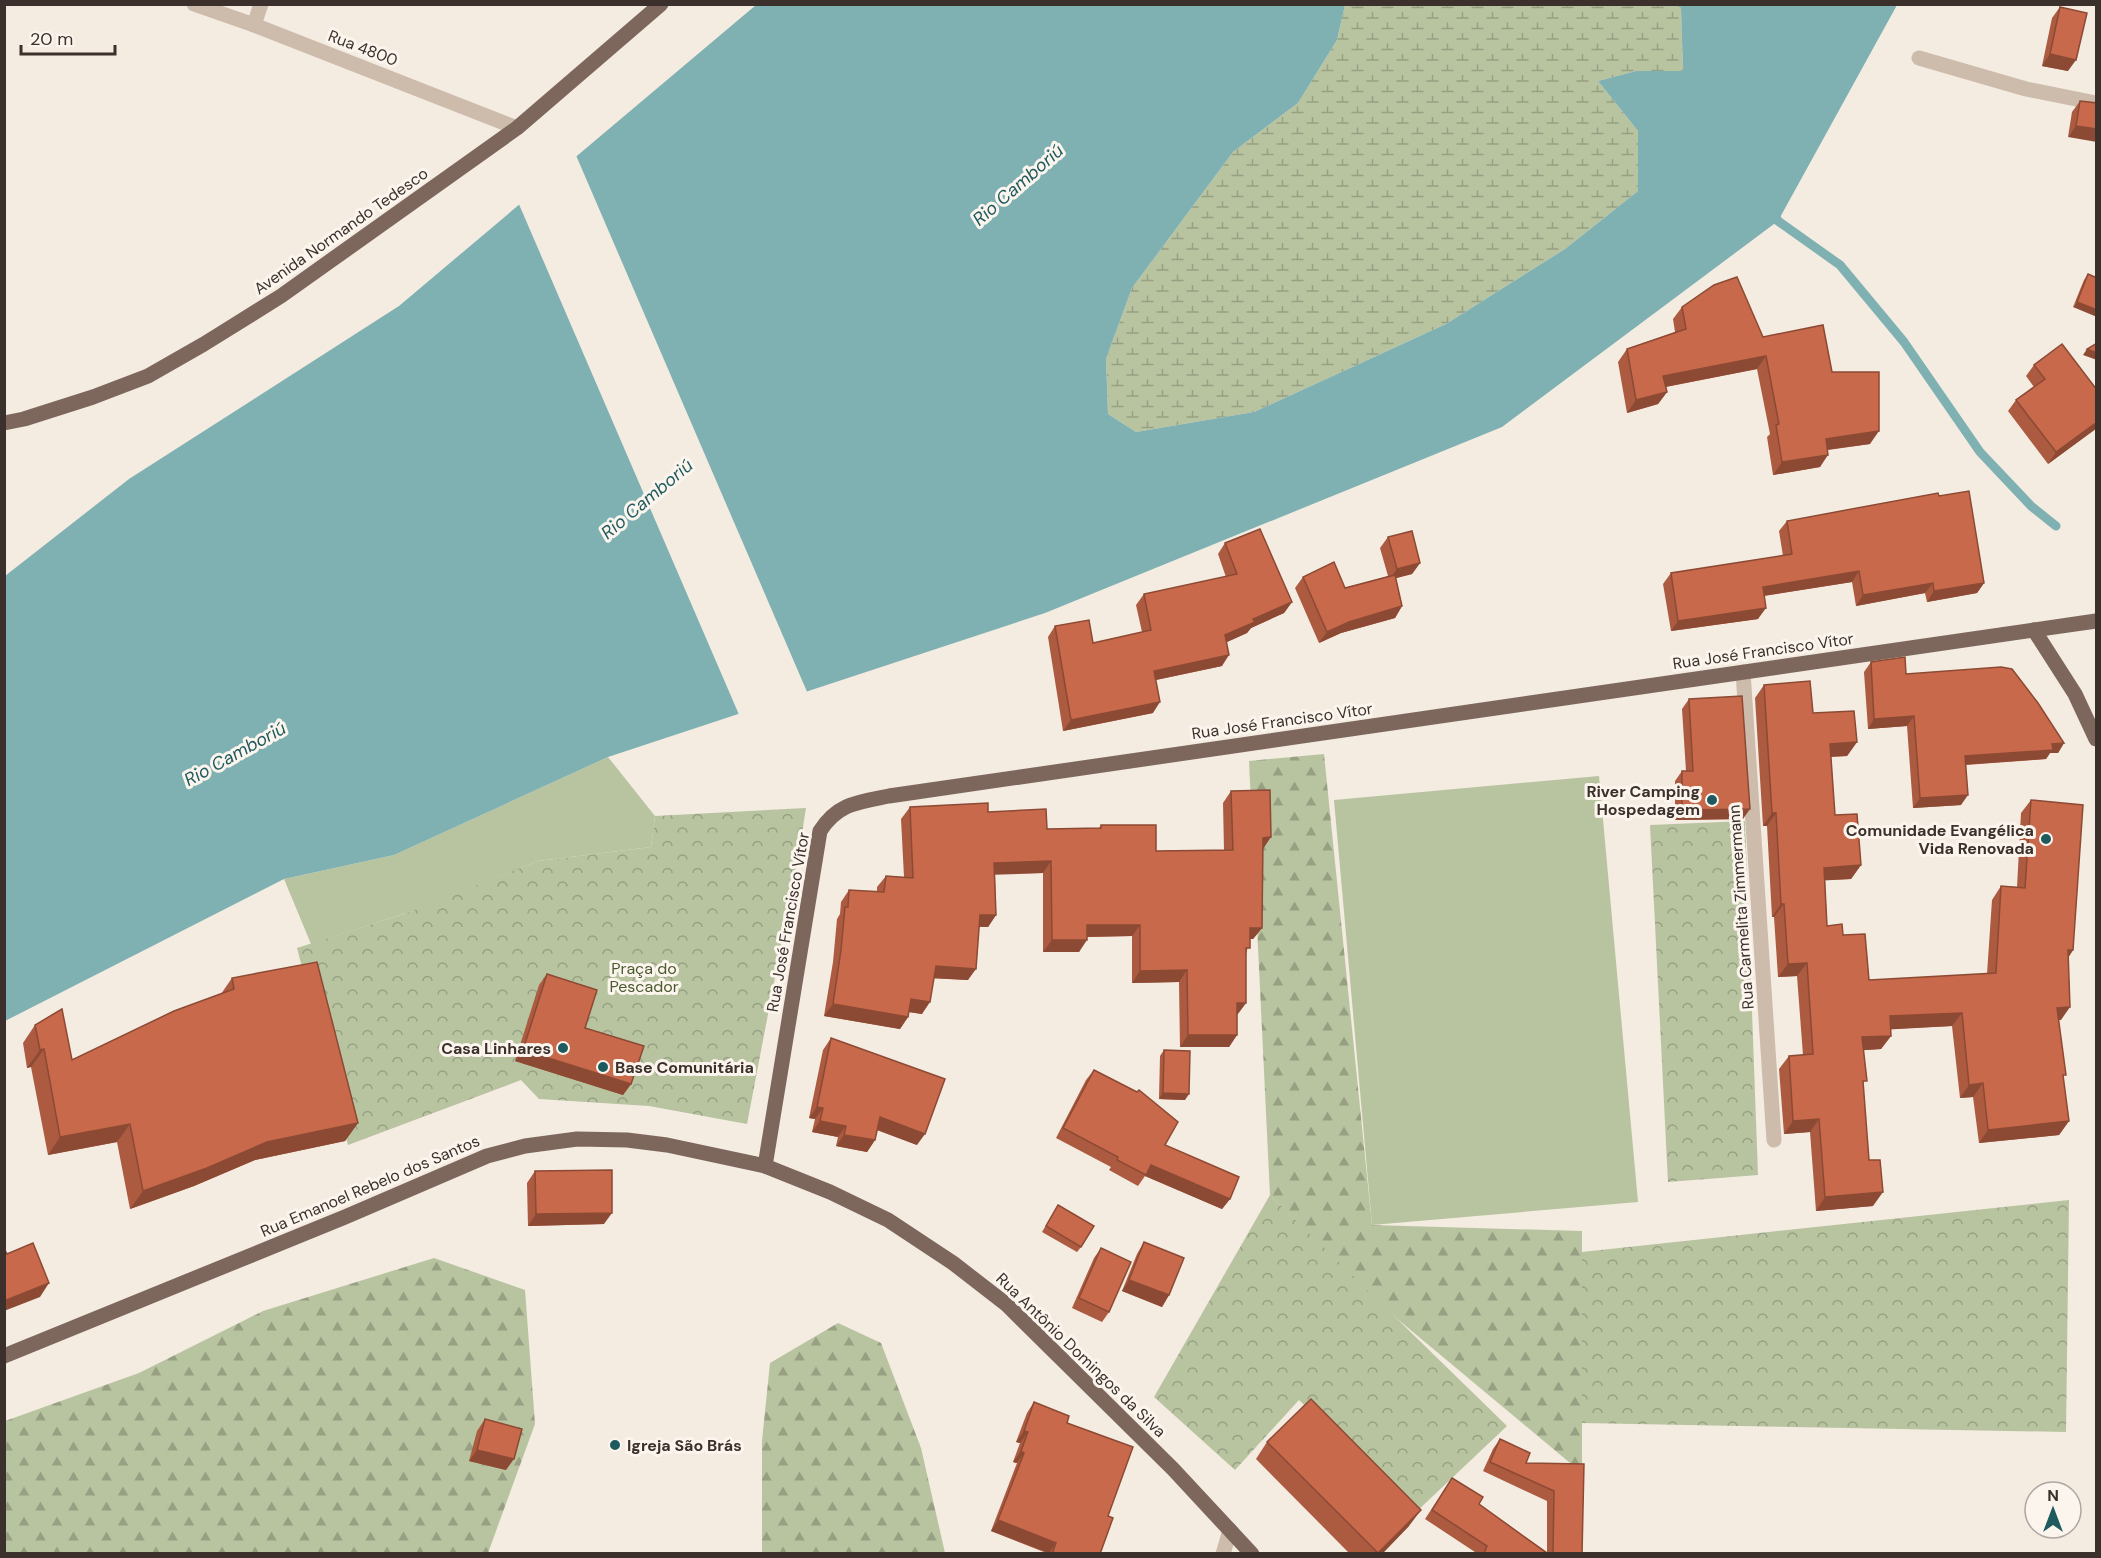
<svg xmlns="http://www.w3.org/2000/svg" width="2101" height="1558" font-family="'DM Sans',sans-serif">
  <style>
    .grass { fill: #b8c4a0 }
    .forest { fill: url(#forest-firs) }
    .wetland { fill: url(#wetland-marsh) }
    .park { fill: url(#park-crowns) }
    .water { fill: #7fb0b2 }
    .pier { fill: #f4ebe1 }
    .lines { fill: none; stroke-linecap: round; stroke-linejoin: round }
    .stream { stroke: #7fb0b2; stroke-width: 9 }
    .minor { stroke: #cdbbac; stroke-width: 15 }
    .major { stroke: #7d675c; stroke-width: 15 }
    .wall { fill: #ac5a40 }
    .shaded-wall { fill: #8c4a34 }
    .building { fill: #c8694b; stroke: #8c4a34; stroke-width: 1.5 }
    .poi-dot { fill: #1f5a5e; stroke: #fbf5ee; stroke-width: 2 }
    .labels { text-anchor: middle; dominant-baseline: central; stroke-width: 6; stroke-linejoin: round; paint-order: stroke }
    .street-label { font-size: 16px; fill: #3b302b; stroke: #fbf5ee }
    .poi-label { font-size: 16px; font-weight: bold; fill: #3b302b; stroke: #fbf5ee; text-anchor: end }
    .park-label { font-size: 16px; fill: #4a5a2e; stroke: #fbf5ee }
    .water-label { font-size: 18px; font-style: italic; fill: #1f5a5e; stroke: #fbf5ee }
  </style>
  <defs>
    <pattern id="forest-firs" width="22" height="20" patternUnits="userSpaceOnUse" patternTransform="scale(1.5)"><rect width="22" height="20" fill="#b8c4a0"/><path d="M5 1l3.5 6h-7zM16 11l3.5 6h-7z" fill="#97a083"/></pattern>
    <pattern id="wetland-marsh" width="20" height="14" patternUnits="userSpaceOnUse" patternTransform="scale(1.5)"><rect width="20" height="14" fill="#b8c4a0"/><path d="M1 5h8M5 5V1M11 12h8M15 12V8" fill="none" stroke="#97a083"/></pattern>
    <pattern id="park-crowns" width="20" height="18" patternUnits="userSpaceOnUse" patternTransform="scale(1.5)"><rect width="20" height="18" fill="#b8c4a0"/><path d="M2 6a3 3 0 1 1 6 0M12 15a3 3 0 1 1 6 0" fill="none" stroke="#97a083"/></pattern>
  </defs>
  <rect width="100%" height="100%" fill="#f4ebe1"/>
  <g class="grass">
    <path d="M608 757 655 816 651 847 538 861 416 910 311 944 284 879 394 855Z"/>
    <path d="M1599 776 1638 1202 1372 1225 1334 800Z"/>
  </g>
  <g class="forest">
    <path d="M1324 754 1372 1225 1582 1231V1473L1377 1302 1270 1195 1249 761Z"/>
    <path d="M434 1258 525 1290 535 1424 488 1553 5 1554V1421L139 1373 263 1311Z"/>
    <path d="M838 1323 881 1343 921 1448 945 1553H762V1441L770 1363Z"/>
  </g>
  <path class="wetland" d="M1676 4 1681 8 1683 71H1636L1598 81 1638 131V191L1565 249 1446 324 1254 412 1136 432 1108 414 1106 359 1132 288 1233 152 1298 103 1337 40 1345 5Z"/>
  <g class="park">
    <path d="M806 808 799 852 747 1124 649 1106 539 1099 521 1080 348 1145 297 948 404 914 538 861 651 847 655 816Z"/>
    <path d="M1745 821 1758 1175 1668 1182 1650 825Z"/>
    <path d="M1270 1195 1507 1426 1415 1513 1299 1400 1235 1470 1154 1397Z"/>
    <path d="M2069 1200 2066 1432 1582 1423V1252Z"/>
  </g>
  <path class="water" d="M756 5H1345L1337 40 1298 103 1233 152 1132 288 1106 359 1108 414 1136 432 1254 412 1446 324 1565 249 1638 191V131L1598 81 1636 71H1683L1681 8 1676 5H1897L1778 221 1502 427 1045 613 608 757 394 855 284 879 5 1021V576L129 479 399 306Z"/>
  <path class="pier" d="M575 153 808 694 740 717 518 202Z"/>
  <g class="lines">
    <path class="stream" d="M1774 212 1778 221 1840 265 1904 342 1980 452 2031 506 2056 526"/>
    <g class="minor">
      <path d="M194 4 254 25 517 128"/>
      <path d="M254 25 261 4"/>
      <path d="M1919 58 2026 89 2096 103"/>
      <path d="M1743 672 1774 1140"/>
      <path d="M1223 1554 1230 1530"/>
    </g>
    <g class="major">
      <path d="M4 423 24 419 93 397 148 376 204 344 281 296 517 128 661 4"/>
      <path d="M2034 630 2075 694 2096 739"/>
      <path d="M765 1166 820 831C838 803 859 802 889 796L2096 621"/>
      <path d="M4 1356 345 1217 487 1156 525 1146 577 1139 627 1140 667 1145 765 1166 830 1192 888 1220 953 1263 1006 1304 1173 1469 1252 1554"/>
    </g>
  </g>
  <g class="wall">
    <path d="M2060 7 2068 71 2042 66 2052 18Z"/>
    <path d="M2080 101 2097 103 2068 137 2072 112Z"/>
    <path d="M2088 274 2097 278 2073 307 2084 280Z"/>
    <path d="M1682 307 1763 337 1832 372 1870 444 1828 450 1820 467 1773 475 1767 437 1770 434 1757 369 1666 387 1667 392 1658 404 1627 413 1618 362 1627 349 1675 332 1673 319Z"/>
    <path d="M2034 365 2097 428 2048 464 2008 411 2016 400 2034 387 2026 376Z"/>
    <path d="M1939 496 1984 583 1977 593 1927 602 1925 593 1856 606 1852 582 1764 596 1758 619 1671 631 1663 584 1671 573 1783 556 1779 531 1787 521Z"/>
    <path d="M1388 537 1420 563 1412 574 1396 578 1402 606 1395 618 1341 633 1319 643 1295 588 1303 577 1345 588 1388 576 1380 548Z"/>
    <path d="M1225 543 1292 602 1284 613 1251 628 1247 633 1227 642 1222 666 1156 680 1153 713 1063 731 1048 637 1055 626 1093 643 1142 632 1136 605 1144 594 1226 577 1218 554Z"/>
    <path d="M1871 662 1906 674 2064 743 2058 753H2050L2046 759 1966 765 1961 805 1913 808 1907 726 1868 729 1864 672Z"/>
    <path d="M1764 685 1813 713 1857 742 1847 756 1831 757 1835 815 1861 865 1851 879 1825 880 1827 926 1843 935 1869 980 1987 974 1992 900 2001 886 2017 887 2021 813 2031 800 2073 950 2068 958 2061 1020H2059L2063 1079 2069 1121 2059 1135 1979 1143 1973 1097 1960 1098 1952 1026 1890 1029 1891 1036 1881 1049 1863 1050V1086L1873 1206 1816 1211 1810 1132 1784 1134 1779 1069 1789 1056 1803 1055 1797 976 1778 977 1774 917H1772L1767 826H1763L1755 698Z"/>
    <path d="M1689 699 1743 819 1675 820V781L1682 771H1686L1682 709Z"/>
    <path d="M1231 791 1263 848 1262 928 1253 939H1250L1246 954V1003L1237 1015V1035L1229 1047H1180L1179 982 1132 983V936L1087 937 1079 952H1043V873L995 874 996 915 988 927H979L968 980 934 978 922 1014 909 1012 908 1017 900 1029 824 1016 833 962 837 919 840 914 841 902 849 890 877 892V887L886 876 904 877 901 819 910 807 1047 829 1099 828 1101 825 1156 851 1224 850 1223 803Z"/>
    <path d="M547 974 585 1028 631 1084 623 1095 515 1061 539 985Z"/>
    <path d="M232 978 358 1123 345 1141 255 1160 194 1186 130 1209 117 1142 48 1155 31 1067 27 1068 23 1043 35 1025 72 1060 221 994Z"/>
    <path d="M831 1038 917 1145 877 1130 875 1140 867 1152 836 1146 838 1137 812 1132 815 1119 809 1118 823 1050Z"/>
    <path d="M1164 1050 1185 1100 1159 1099 1160 1056Z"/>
    <path d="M1094 1070 1165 1145 1230 1199 1222 1209 1145 1176 1138 1186 1109 1170 1111 1167 1056 1138 1086 1080Z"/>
    <path d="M535 1171 604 1224 528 1226 527 1183Z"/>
    <path d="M1058 1205 1081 1247 1077 1252 1042 1232Z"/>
    <path d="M1144 1242 1169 1295 1162 1307 1122 1291 1137 1254Z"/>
    <path d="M1101 1248 1109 1312 1102 1322 1072 1308 1094 1258Z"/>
    <path d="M1034 1402 1067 1423 1108 1516 1100 1554H1049L991 1531 1017 1463 1013 1462 1020 1443 1016 1442 1027 1413Z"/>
    <path d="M485 1419 506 1470 469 1461 477 1431Z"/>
    <path d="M1500 1439 1526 1463 1584 1464 1582 1554H1478L1425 1519 1452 1478 1479 1504 1547 1552V1501L1483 1471 1493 1449Z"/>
    <path d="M1267 1442 1409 1526 1382 1554H1350L1256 1459Z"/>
  </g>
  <g class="shaded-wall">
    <path d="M2050 54 2076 60 2068 71 2042 66Z"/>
    <path d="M2076 126 2097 129V142L2068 137Z"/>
    <path d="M2077 302 2097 310V317L2073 307Z"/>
    <path d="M2087 349 2097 353V360L2083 355Z"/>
    <path d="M1766 356 1757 369 1654 389 1663 376Z"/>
    <path d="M1667 392 1658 404 1627 413 1636 400Z"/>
    <path d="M2097 422V428L2048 464 2056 452Z"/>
    <path d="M1879 431 1870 444 1817 451 1826 439Z"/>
    <path d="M1828 455 1820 467 1773 475 1782 462Z"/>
    <path d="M1420 563 1412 574 1389 580 1397 569Z"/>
    <path d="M1859 571 1852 582 1755 597 1763 587Z"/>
    <path d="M1933 583 1925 593 1856 606 1863 595Z"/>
    <path d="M1984 583 1977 593 1927 602 1934 591Z"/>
    <path d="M1292 602 1284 613 1251 628 1247 633 1218 646 1225 635 1253 619Z"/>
    <path d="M1402 606 1395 618 1341 633 1319 643 1327 632 1349 622Z"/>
    <path d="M1766 608 1758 619 1671 631 1678 621Z"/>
    <path d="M1229 655 1222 666 1146 682 1154 671Z"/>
    <path d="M1160 702 1153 713 1063 731 1071 720Z"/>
    <path d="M1914 716 1907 726 1868 729 1874 719Z"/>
    <path d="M1857 742 1847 756 1820 757 1830 744Z"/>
    <path d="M2064 743 2058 753H2050L2046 759 1959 765 1965 756Z"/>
    <path d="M1968 795 1961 805 1913 808 1920 798Z"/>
    <path d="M1750 809 1743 819 1675 820 1682 810Z"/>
    <path d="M1772 813H1776L1767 826H1763Z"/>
    <path d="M1271 837 1263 849V838Z"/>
    <path d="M1051 861 1043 873 986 875 994 863Z"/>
    <path d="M1861 865 1851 879 1814 881 1824 868Z"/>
    <path d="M1781 904H1784L1774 917H1772Z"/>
    <path d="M980 915H996L988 927 972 926Z"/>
    <path d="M1087 925H1140L1132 936 1079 937Z"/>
    <path d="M1250 928H1262L1253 939H1242Z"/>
    <path d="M1052 940H1087L1079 952H1043Z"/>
    <path d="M2068 950H2073L2064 964Z"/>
    <path d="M1807 963 1797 976 1778 977 1788 964Z"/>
    <path d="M936 966 976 969 968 980 927 978Z"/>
    <path d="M1187 970 1179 982 1132 983 1140 971Z"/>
    <path d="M911 999 930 1002 922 1014 902 1011Z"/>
    <path d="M1237 1003H1246L1237 1015H1228Z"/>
    <path d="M833 1004 908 1017 900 1029 824 1016Z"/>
    <path d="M2070 1007 2061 1020 2048 1021 2057 1008Z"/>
    <path d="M1962 1013 1952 1026 1880 1030 1890 1016Z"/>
    <path d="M1188 1035H1237L1229 1047H1180Z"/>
    <path d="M1891 1036 1881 1049 1852 1051 1862 1037Z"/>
    <path d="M44 1049 31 1067 27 1068 40 1050Z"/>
    <path d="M523 1050 631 1084 623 1095 515 1061Z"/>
    <path d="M1983 1083 1973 1097 1960 1098 1969 1085Z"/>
    <path d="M1163 1093 1189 1094 1185 1100 1159 1099Z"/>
    <path d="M817 1107 823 1108 815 1119 809 1118Z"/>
    <path d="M880 1117 925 1134 917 1145 872 1128Z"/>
    <path d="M1819 1119 1810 1132 1784 1134 1793 1121Z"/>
    <path d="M820 1121 846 1126 838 1137 812 1132Z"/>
    <path d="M2069 1121 2059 1135 1979 1143 1988 1130Z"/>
    <path d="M358 1123 345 1141 255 1160 194 1186 130 1209 143 1191 267 1142Z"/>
    <path d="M130 1124 117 1142 48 1155 60 1137Z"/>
    <path d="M844 1135 875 1140 867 1152 836 1146Z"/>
    <path d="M1151 1165 1230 1199 1222 1209 1145 1176Z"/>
    <path d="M1883 1192 1873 1206 1816 1211 1825 1197Z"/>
    <path d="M612 1213 604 1224 528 1226 536 1214Z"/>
    <path d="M1129 1280 1169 1295 1162 1307 1122 1291Z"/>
    <path d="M49 1283 40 1297 4 1311V1301Z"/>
    <path d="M1024 1431 1028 1432 1020 1443 1016 1442Z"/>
    <path d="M477 1450 514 1459 506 1470 469 1461Z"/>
    <path d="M1021 1451 1024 1453 1017 1463 1013 1462Z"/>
    <path d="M1421 1510 1409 1526 1382 1554H1377Z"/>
    <path d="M998 1520 1056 1543 1049 1553 991 1531Z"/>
  </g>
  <g class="building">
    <path d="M2060 7 2087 13 2076 60 2050 54Z"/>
    <path d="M2080 101 2097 103V129L2076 126Z"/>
    <path d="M2088 274 2097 278V310L2077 302Z"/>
    <path d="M1737 277 1763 337 1823 325 1832 372H1879V431L1826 439 1828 455 1782 462 1776 425 1779 424 1766 356 1663 376 1667 392 1636 400 1627 349 1686 329 1682 307 1714 285Z"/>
    <path d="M2097 343V353L2087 349Z"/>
    <path d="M2062 344 2097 390V422L2056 452 2016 400 2045 379 2034 365Z"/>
    <path d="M1969 491 1984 583 1934 591 1933 583 1863 595 1859 571 1763 587 1766 608 1678 621 1671 573 1792 554 1787 521 1938 493 1939 496Z"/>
    <path d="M1260 529 1292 602 1253 619 1255 622 1225 635 1229 655 1154 671 1160 702 1071 720 1055 626 1089 620 1093 643 1151 630 1144 594 1237 574 1225 543Z"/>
    <path d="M1412 531 1420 563 1397 569 1388 537Z"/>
    <path d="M1334 562 1345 588 1395 575 1402 606 1349 622 1327 632 1303 577Z"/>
    <path d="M1905 657 1906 674 2001 667 2012 669 2038 703 2064 743 2052 744 2053 750 1965 756 1968 795 1920 798 1914 716 1874 719 1871 662Z"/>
    <path d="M1810 681 1813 713 1854 711 1857 742 1830 744 1835 815 1857 814 1861 865 1824 868 1827 926 1842 924 1843 935 1865 934 1869 980 1996 973 2001 886 2025 888 2031 800 2083 805 2073 950H2068L2070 1007 2057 1008 2066 1075H2063L2069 1121 1988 1130 1983 1083 1969 1085 1962 1013 1890 1016 1891 1036 1862 1037 1867 1081H1863L1869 1160H1880L1883 1192 1825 1197 1819 1119 1793 1121 1789 1056 1813 1054 1807 963 1788 964 1784 904H1781L1776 813H1772L1764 685Z"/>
    <path d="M1742 696 1750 809 1682 810V771H1693L1689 699Z"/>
    <path d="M1270 790 1271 837 1263 838 1262 928H1250V948H1246V1003H1237V1035H1188L1187 970 1140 971V925H1087V940H1052L1051 861 994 863 996 915H980L976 969 936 966 930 1002 911 999 908 1017 833 1004 841 950 845 907H848L849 890 884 892 886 876 913 878 910 807 988 803V812L1046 809 1047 829 1101 828V825H1156V851L1233 850 1231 791Z"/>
    <path d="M317 962 358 1123 267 1142 207 1168 143 1191 130 1124 60 1137 44 1049 40 1050 35 1025 62 1009 72 1060 174 1011 234 989 232 978Z"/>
    <path d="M547 974 597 990 585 1028 644 1046 631 1084 523 1050Z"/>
    <path d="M831 1038 945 1079 925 1134 880 1117 875 1140 844 1135 846 1126 820 1121 823 1108 817 1107Z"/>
    <path d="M1164 1050 1190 1051 1189 1094 1163 1093Z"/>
    <path d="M1094 1070 1137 1092 1139 1090 1178 1122 1165 1145 1239 1177 1230 1199 1151 1165 1146 1175 1117 1160 1118 1157 1063 1128Z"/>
    <path d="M612 1170V1213L536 1214 535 1171Z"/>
    <path d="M1058 1205 1094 1226 1081 1247 1046 1226Z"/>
    <path d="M1144 1242 1184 1258 1169 1295 1129 1280Z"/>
    <path d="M33 1243 49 1283 4 1301V1248L7 1254Z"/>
    <path d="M1101 1248 1131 1262 1109 1312 1079 1298Z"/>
    <path d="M1311 1399 1421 1510 1378 1553 1267 1442Z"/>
    <path d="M1034 1402 1069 1416 1067 1423 1133 1447 1108 1516 1113 1518 1100 1554H1052L1056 1543 998 1520 1024 1453 1021 1451 1028 1432 1024 1431Z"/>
    <path d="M485 1419 522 1429 514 1459 477 1450Z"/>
    <path d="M1500 1439 1530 1453 1526 1463 1584 1464 1582 1554H1553L1554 1491 1490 1462Z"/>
    <path d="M1452 1478 1483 1497 1479 1504 1548 1554H1484L1487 1546 1432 1510Z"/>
  </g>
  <g class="poi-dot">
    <circle cx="1712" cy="800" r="6"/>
    <circle cx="2046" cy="839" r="6"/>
    <circle cx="563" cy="1048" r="6"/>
    <circle cx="603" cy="1067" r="6"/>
    <circle cx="615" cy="1445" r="6"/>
  </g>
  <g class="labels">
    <g class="street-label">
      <text transform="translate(363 48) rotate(21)">Rua 4800</text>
      <text transform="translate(341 231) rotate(-35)">Avenida Normando Tedesco</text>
      <text transform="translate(1763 651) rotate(-8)">Rua José Francisco Vítor</text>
      <text transform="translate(1282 721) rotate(-8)">Rua José Francisco Vítor</text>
      <text transform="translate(1741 907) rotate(-94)">Rua Carmelita Zimmermann</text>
      <text transform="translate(788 922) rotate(-80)">Rua José Francisco Vítor</text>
      <text transform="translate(370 1186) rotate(-23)">Rua Emanoel Rebelo dos Santos</text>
      <text transform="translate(1081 1355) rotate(44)">Rua Antônio Domingos da Silva</text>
    </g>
    <g class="poi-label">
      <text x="1700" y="791">River Camping<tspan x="1700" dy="18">Hospedagem</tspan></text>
      <text x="2034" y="830">Comunidade Evangélica<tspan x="2034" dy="18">Vida Renovada</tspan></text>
      <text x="551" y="1048">Casa Linhares</text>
      <text x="615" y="1067" text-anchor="start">Base Comunitária</text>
      <text x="627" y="1445" text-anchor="start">Igreja São Brás</text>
    </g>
    <g class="park-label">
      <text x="644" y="968">Praça do<tspan x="644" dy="18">Pescador</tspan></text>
    </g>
    <g class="water-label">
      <text transform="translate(1018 185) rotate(-41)">Rio Camboriú</text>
      <text transform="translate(647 499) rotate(-40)">Rio Camboriú</text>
      <text transform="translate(235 754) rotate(-29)">Rio Camboriú</text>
    </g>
  </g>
  <rect width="2101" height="1558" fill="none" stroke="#3b302b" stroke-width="12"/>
  <g transform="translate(2053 1510)"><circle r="28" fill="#fbf5ee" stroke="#aea6a0" stroke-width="1.5"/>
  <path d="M0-4.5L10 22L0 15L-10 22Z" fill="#1f5a5e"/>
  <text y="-9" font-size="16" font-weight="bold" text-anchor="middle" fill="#3b302b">N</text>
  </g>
  <path d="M21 45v9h94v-9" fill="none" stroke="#3b302b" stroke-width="3"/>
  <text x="30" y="45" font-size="18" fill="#3b302b" stroke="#fbf5ee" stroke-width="4.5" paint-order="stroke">20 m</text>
</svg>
